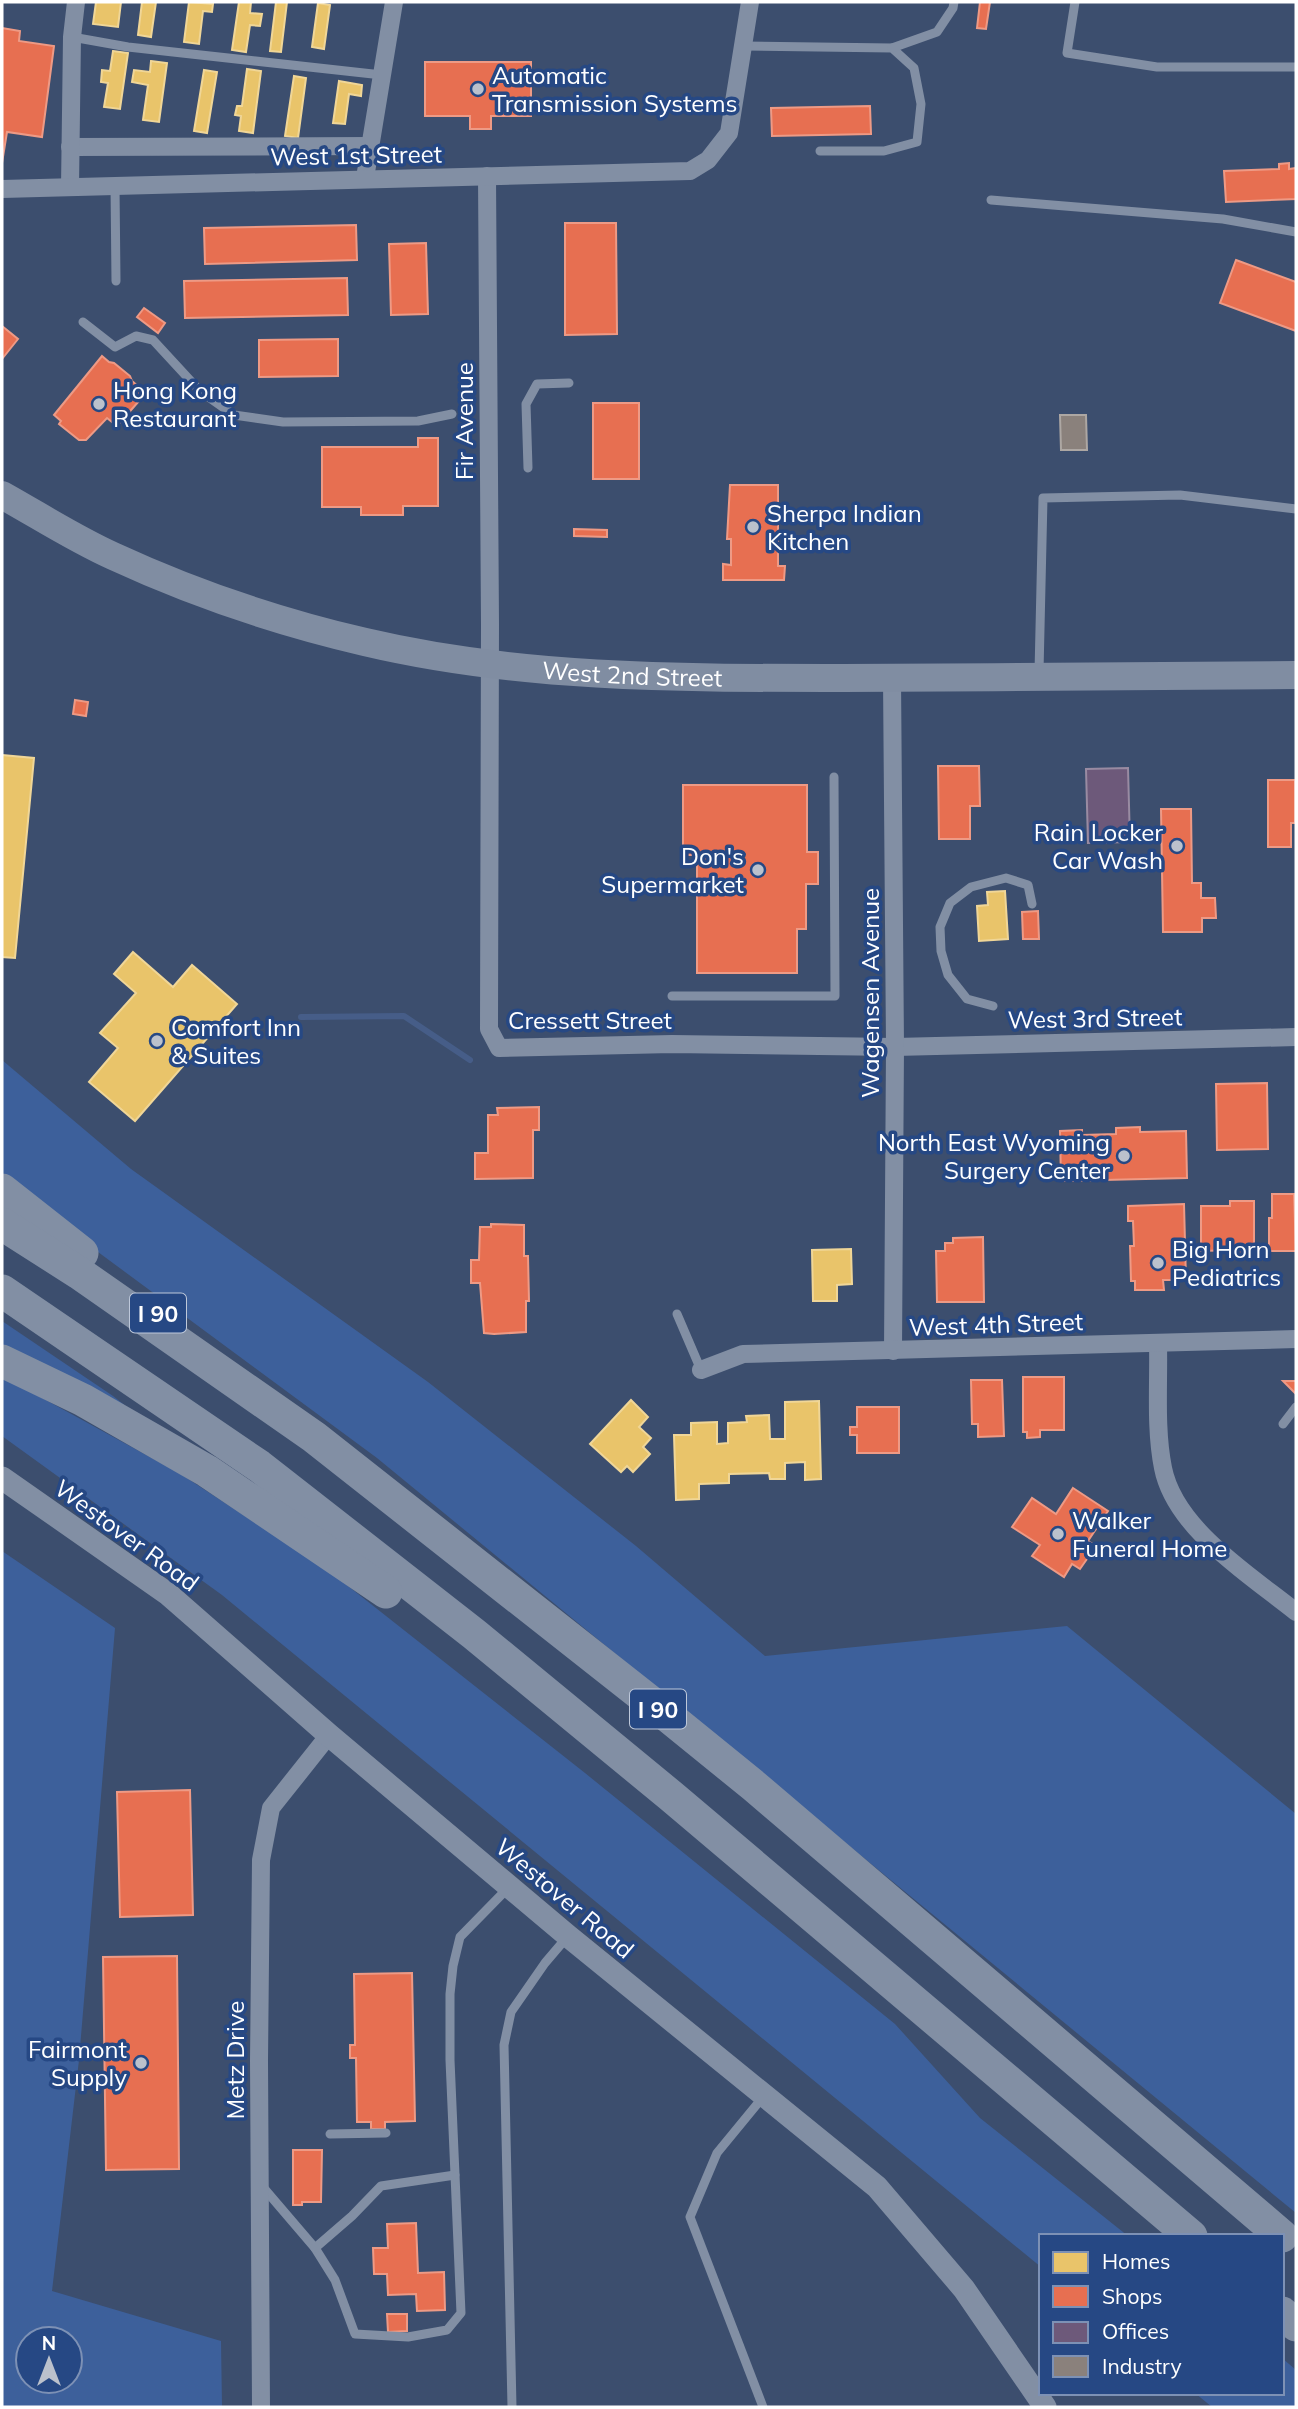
<svg xmlns="http://www.w3.org/2000/svg" width="1298" height="2409" font-family="Mulish,sans-serif">
  <style>
    .green { fill: #3d609b; fill-rule: evenodd }
    .homes { fill: #e9c46a; stroke: #f0d697; stroke-width: 2 }
    .shops { fill: #e76f51; stroke: #ee9a85; stroke-width: 2 }
    .offices { fill: #6d597a; stroke: #998ba2; stroke-width: 2 }
    .industry { fill: #8a817c; stroke: #ada7a3; stroke-width: 2 }
    .lines { fill: none; stroke-linecap: round; stroke-linejoin: round }
    .stream { stroke: #465d88; stroke-width: 6 }
    .service { stroke: #828fa4; stroke-width: 9 }
    .minor { stroke: #828fa4; stroke-width: 18 }
    .tertiary { stroke: #828fa4; stroke-width: 23 }
    .primary { stroke: #808da2; stroke-width: 28 }
    .motorway { stroke: #828fa4; stroke-width: 33 }
    .poi-dot { fill: #bbc1cc; stroke: #264884; stroke-width: 2.5 }
    .labels { text-anchor: middle; dominant-baseline: central; stroke-width: 7; stroke-linejoin: round; paint-order: stroke }
    .shield { fill: #264884; stroke: #bec8da; stroke-width: 2 }
    .shield-label { font-size: 23px; font-weight: bold; fill: #fff }
    .poi-label { font-size: 24px; fill: #fff; stroke: #264884; text-anchor: start }
    .street-label { font-size: 24px; fill: #fff; stroke: #264884 }
  </style>
  <rect width="100%" height="100%" fill="#3c4e6e"/>
  <g class="green">
    <path d="M2 1060 131 1169 428 1382 636 1546 765 1656 1067 1626 1296 1814V2213L377 1458 98 1252 2 1176Z"/>
    <path d="M2 1321 113 1396 156 1430 2 1349Z"/>
    <path d="M2 1376 179 1473 329 1571 585 1773 895 2024 980 2118 1128 2236H1041V2267L222 1595 2 1436Z"/>
    <path d="M2 1551 115 1628 79 2060 52 2291 221 2341 222 2407H2ZM70 2339V2381H28V2339Z"/>
    <path d="M1282 2358 1296 2370V2407H1212L1195 2393H1282Z"/>
  </g>
  <g class="homes">
    <path d="M96 2H121L118 27 93 24Z"/>
    <path d="M142 2H156L151 37 138 35Z"/>
    <path d="M189 2 213 4 212 12 203 11 199 44 184 42Z"/>
    <path d="M239 2H251L250 13 262 14 260 26 250 25 246 52 232 50Z"/>
    <path d="M276 2H287L281 52 270 51Z"/>
    <path d="M318 3 330 5 324 49 312 47Z"/>
    <path d="M113 51 128 53 120 109 104 107 108 83 101 82 102 70 110 71Z"/>
    <path d="M151 61 167 63 159 122 143 120 148 85 132 82 134 70 150 72Z"/>
    <path d="M247 69 261 71 253 133 239 131 241 116 235 115 237 106H242Z"/>
    <path d="M204 70 217 72 207 133 194 131Z"/>
    <path d="M294 76 306 78 298 138 285 136Z"/>
    <path d="M339 81 362 85 361 96 349 94 345 124 333 123Z"/>
    <path d="M2 755 34 758 15 958 2 957Z"/>
    <path d="M1005 891 1008 939 979 941 977 906 988 905 987 892Z"/>
    <path d="M133 952 173 987 192 965 237 1004 135 1121 89 1082 118 1048 100 1033 136 993 114 974Z"/>
    <path d="M851 1249 852 1284 837 1285V1301H813L812 1250Z"/>
    <path d="M631 1400 648 1417 639 1427 651 1438 643 1447 650 1454 633 1472 627 1466 621 1472 590 1444Z"/>
    <path d="M819 1401 821 1479 805 1480V1462L785 1463V1479H770L769 1473 729 1474V1483L699 1484V1499L676 1500 674 1435H691V1423L717 1422V1444L728 1443V1423L747 1422 746 1416 769 1415 770 1439H785V1402Z"/>
  </g>
  <g class="shops">
    <path d="M980 2H990L986 29 977 28Z"/>
    <path d="M2 28 20 31 19 41 54 46 42 137 7 132 2 163Z"/>
    <path d="M425 62H531V116H491V129H470V116H425Z"/>
    <path d="M870 106 871 134 772 136 771 108Z"/>
    <path d="M1289 163V169L1296 168V199L1226 202 1224 171 1279 169V164Z"/>
    <path d="M565 223H616L617 334 565 335Z"/>
    <path d="M356 225 357 260 205 264 204 228Z"/>
    <path d="M426 243 428 314 391 315 389 244Z"/>
    <path d="M1236 260 1296 282V331L1220 303Z"/>
    <path d="M347 278 348 315 185 318 184 281Z"/>
    <path d="M144 308 165 323 158 333 137 317Z"/>
    <path d="M2 326 18 339 2 359Z"/>
    <path d="M338 339V376L259 377V340Z"/>
    <path d="M102 356 109 362 114 363 130 376 132 381 146 393 117 426 107 418 86 440H79L59 424 61 421 54 415Z"/>
    <rect x="593" y="403" width="46" height="76"/>
    <path d="M418 438H438V506H403V515H361V507H322V447H418Z"/>
    <path d="M730 485H778V566H785L784 580H723V564L731 565V539H727Z"/>
    <path d="M574 529 607 530V537L574 536Z"/>
    <path d="M75 700 88 702 86 716 73 714Z"/>
    <path d="M938 766H979L980 806H970V839H939Z"/>
    <path d="M1268 780H1295V823H1291V847H1268Z"/>
    <path d="M683 785H807V852H818V884H806V929H797V973H697V855H683Z"/>
    <path d="M1161 809H1191L1192 883H1201V898H1215L1216 918H1202V932H1163Z"/>
    <path d="M1038 911 1039 939H1023L1022 912Z"/>
    <path d="M1267 1083 1268 1149 1217 1150 1216 1084Z"/>
    <path d="M539 1107V1130H533V1178L475 1179V1153H488V1115H498L497 1108Z"/>
    <path d="M1140 1127V1132L1186 1131 1187 1178 1061 1181 1060 1131 1082 1130V1135L1116 1134V1128Z"/>
    <path d="M1272 1194H1294L1296 1251H1269V1218H1272Z"/>
    <path d="M1230 1201H1254V1253H1250V1256H1236V1250L1201 1251V1206H1230Z"/>
    <path d="M1184 1204 1186 1280H1163L1164 1290H1135V1281H1131L1130 1246H1134L1133 1221H1128V1206Z"/>
    <path d="M491 1224 524 1225V1256H528L529 1301H526V1332L494 1334 484 1333 480 1283H471V1260H479L480 1227H491Z"/>
    <path d="M983 1237 984 1302H937L936 1251H945V1243H953V1238Z"/>
    <path d="M1023 1377H1064V1430H1040V1437L1027 1438V1432H1023Z"/>
    <path d="M971 1380H1002L1004 1436 978 1437V1424H972Z"/>
    <path d="M1283 1381H1296V1394Z"/>
    <path d="M857 1407H899V1453H857V1435H850V1427H857Z"/>
    <path d="M1073 1488 1108 1511 1088 1541 1096 1546 1080 1569 1072 1564 1064 1577 1032 1556 1040 1545 1012 1527 1032 1498 1056 1514Z"/>
    <path d="M190 1790 193 1915 120 1917 117 1792Z"/>
    <path d="M177 1956 179 2169 106 2170 103 1957Z"/>
    <path d="M412 1973 415 2121 385 2122V2129H371V2122H357L356 2058H350V2045H355L354 1974Z"/>
    <path d="M293 2150H322L321 2202H302V2205H293Z"/>
    <path d="M416 2223 418 2273 444 2272 445 2310 417 2311 416 2294 388 2295 387 2274H374L373 2248H388L387 2224Z"/>
    <path d="M387 2314H407V2331L388 2332Z"/>
  </g>
  <path class="offices" d="M1128 768 1130 842 1088 843 1086 769Z"/>
  <path class="industry" d="M1060 415H1086L1087 450H1061Z"/>
  <g class="lines">
    <path class="stream" d="M301 1017 404 1016 470 1060"/>
    <g class="service">
      <path d="M1075 2 1067 53 1157 67H1296"/>
      <path d="M72 37 128 47 382 75"/>
      <path d="M743 46 892 48 914 68 921 104 917 142 884 151H820"/>
      <path d="M892 48 937 32 953 8 954 2"/>
      <path d="M115 186 116 281"/>
      <path d="M991 200 1223 219 1296 232"/>
      <path d="M83 322 115 347 136 336 153 340 200 391 234 415 283 422 418 421 452 414"/>
      <path d="M528 468 526 404 537 384 569 383"/>
      <path d="M1039 672 1043 498 1180 495 1296 509"/>
      <path d="M672 996H835L834 777"/>
      <path d="M993 1006 967 999 948 975 941 951 940 927 950 903 971 887 1006 878 1028 885 1032 904"/>
      <path d="M677 1314 701 1370"/>
      <path d="M1283 1424 1296 1407"/>
      <path d="M330 2134 386 2133"/>
      <path d="M262 2186 315 2248 335 2280 355 2334 408 2337 447 2330 461 2313 450 2060V1994L453 1966 460 1937 508 1888"/>
      <path d="M315 2248 352 2216 381 2186 455 2175"/>
      <path d="M512 2407 504 2045 511 2012 545 1963 568 1936"/>
      <path d="M763 2407 690 2217 717 2153 763 2097"/>
    </g>
    <g class="minor">
      <path d="M70 147 371 146"/>
      <path d="M487 176 490 624 489 1029 499 1048 672 1044 895 1047 1296 1037"/>
      <path d="M365 178 394 2"/>
      <path d="M70 187 72 37 76 2"/>
      <path d="M2 189 690 171 708 160 729 133 750 2"/>
      <path d="M892 678 895 1047 893 1351"/>
      <path d="M1158 1343C1159 1384 1155 1428 1163 1468 1175 1529 1250 1575 1296 1612"/>
      <path d="M701 1370 743 1354 1296 1339"/>
      <path d="M261 2407 259 2061 261 1860 271 1808 329 1735"/>
    </g>
    <path class="tertiary" d="M2 1478 168 1594 329 1735 568 1936 877 2187 964 2289 1045 2407"/>
    <path class="primary" id="s1" d="M2 495C38 515 75 539 113 556 193 593 279 622 365 642 522 679 683 678 843 678 994 677 1145 677 1296 675"/>
    <g class="motorway">
      <path d="M2 1190 82 1253"/>
      <path d="M2 1224 79 1273 314 1437 658 1708 754 1786 1282 2236"/>
      <path d="M2 1291 259 1466 474 1634 671 1796 1191 2236"/>
      <path d="M2 1361 83 1400 207 1471 386 1592"/>
      <path d="M1282 2313 1296 2325"/>
    </g>
  </g>
  <g class="poi-dot">
    <circle cx="478" cy="89" r="7"/>
    <circle cx="99" cy="404" r="7"/>
    <circle cx="753" cy="527" r="7"/>
    <circle cx="1177" cy="846" r="7"/>
    <circle cx="758" cy="870" r="7"/>
    <circle cx="157" cy="1041" r="7"/>
    <circle cx="1124" cy="1156" r="7"/>
    <circle cx="1158" cy="1263" r="7"/>
    <circle cx="1058" cy="1534" r="7"/>
    <circle cx="141" cy="2063" r="7"/>
  </g>
  <g class="labels">
    <g class="shield">
      <rect x="130" y="1293.5" width="56" height="39" rx="5"/>
      <rect x="630" y="1689.5" width="56" height="39" rx="5"/>
    </g>
    <g class="shield-label">
      <text x="158" y="1313">I 90</text>
      <text x="658" y="1709">I 90</text>
    </g>
    <g class="poi-label">
      <text x="492" y="75">Automatic<tspan x="492" dy="28">Transmission Systems</tspan></text>
      <text x="113" y="390">Hong Kong<tspan x="113" dy="28">Restaurant</tspan></text>
      <text x="767" y="513">Sherpa Indian<tspan x="767" dy="28">Kitchen</tspan></text>
      <text x="1163" y="832" text-anchor="end">Rain Locker<tspan x="1163" dy="28">Car Wash</tspan></text>
      <text x="744" y="856" text-anchor="end">Don's<tspan x="744" dy="28">Supermarket</tspan></text>
      <text x="171" y="1027">Comfort Inn<tspan x="171" dy="28">&amp; Suites</tspan></text>
      <text x="1110" y="1142" text-anchor="end">North East Wyoming<tspan x="1110" dy="28">Surgery Center</tspan></text>
      <text x="1172" y="1249">Big Horn<tspan x="1172" dy="28">Pediatrics</tspan></text>
      <text x="1072" y="1520">Walker<tspan x="1072" dy="28">Funeral Home</tspan></text>
      <text x="127" y="2049" text-anchor="end">Fairmont<tspan x="127" dy="28">Supply</tspan></text>
    </g>
    <g class="street-label">
      <text transform="translate(356 155) rotate(-1)">West 1st Street</text>
      <text transform="translate(464 421) rotate(-90)">Fir Avenue</text>
      <text stroke="none"><textPath href="#s1" startOffset="663">West 2nd Street</textPath></text>
      <text transform="translate(870 993) rotate(-90)">Wagensen Avenue</text>
      <text transform="translate(1095 1018) rotate(-1)">West 3rd Street</text>
      <text x="590" y="1020">Cressett Street</text>
      <text transform="translate(996 1324) rotate(-2)">West 4th Street</text>
      <text transform="translate(127 1535) rotate(36)">Westover Road</text>
      <text transform="translate(565 1898) rotate(40)">Westover Road</text>
      <text transform="translate(235 2060) rotate(-90)">Metz Drive</text>
    </g>
  </g>
  <rect width="1298" height="2409" fill="none" stroke="#ffffff" stroke-width="7"/>
  <rect x="1039" y="2234" width="245" height="161" fill="#264884" stroke="#7d91b5" stroke-width="2"/>
  <rect x="1053" y="2252" width="35" height="21" fill="#e9c46a" stroke="#7d91b5" stroke-width="2"/>
  <text x="1102" y="2269" font-size="21" fill="#ffffff">Homes</text>
  <rect x="1053" y="2286" width="35" height="21" fill="#e76f51" stroke="#7d91b5" stroke-width="2"/>
  <text x="1102" y="2304" font-size="21" fill="#ffffff">Shops</text>
  <rect x="1053" y="2322" width="35" height="21" fill="#6d597a" stroke="#7d91b5" stroke-width="2"/>
  <text x="1102" y="2339" font-size="21" fill="#ffffff">Offices</text>
  <rect x="1053" y="2356" width="35" height="21" fill="#8a817c" stroke="#7d91b5" stroke-width="2"/>
  <text x="1102" y="2374" font-size="21" fill="#ffffff">Industry</text>
  <g transform="translate(49 2360)"><circle r="33" fill="#264884" stroke="#7d91b5" stroke-width="2"/>
  <path d="M0-5L12 26L0 18L-12 26Z" fill="#bbc1cc"/>
  <text y="-10" font-size="19" font-weight="bold" text-anchor="middle" fill="#ffffff">N</text>
  </g>
</svg>
